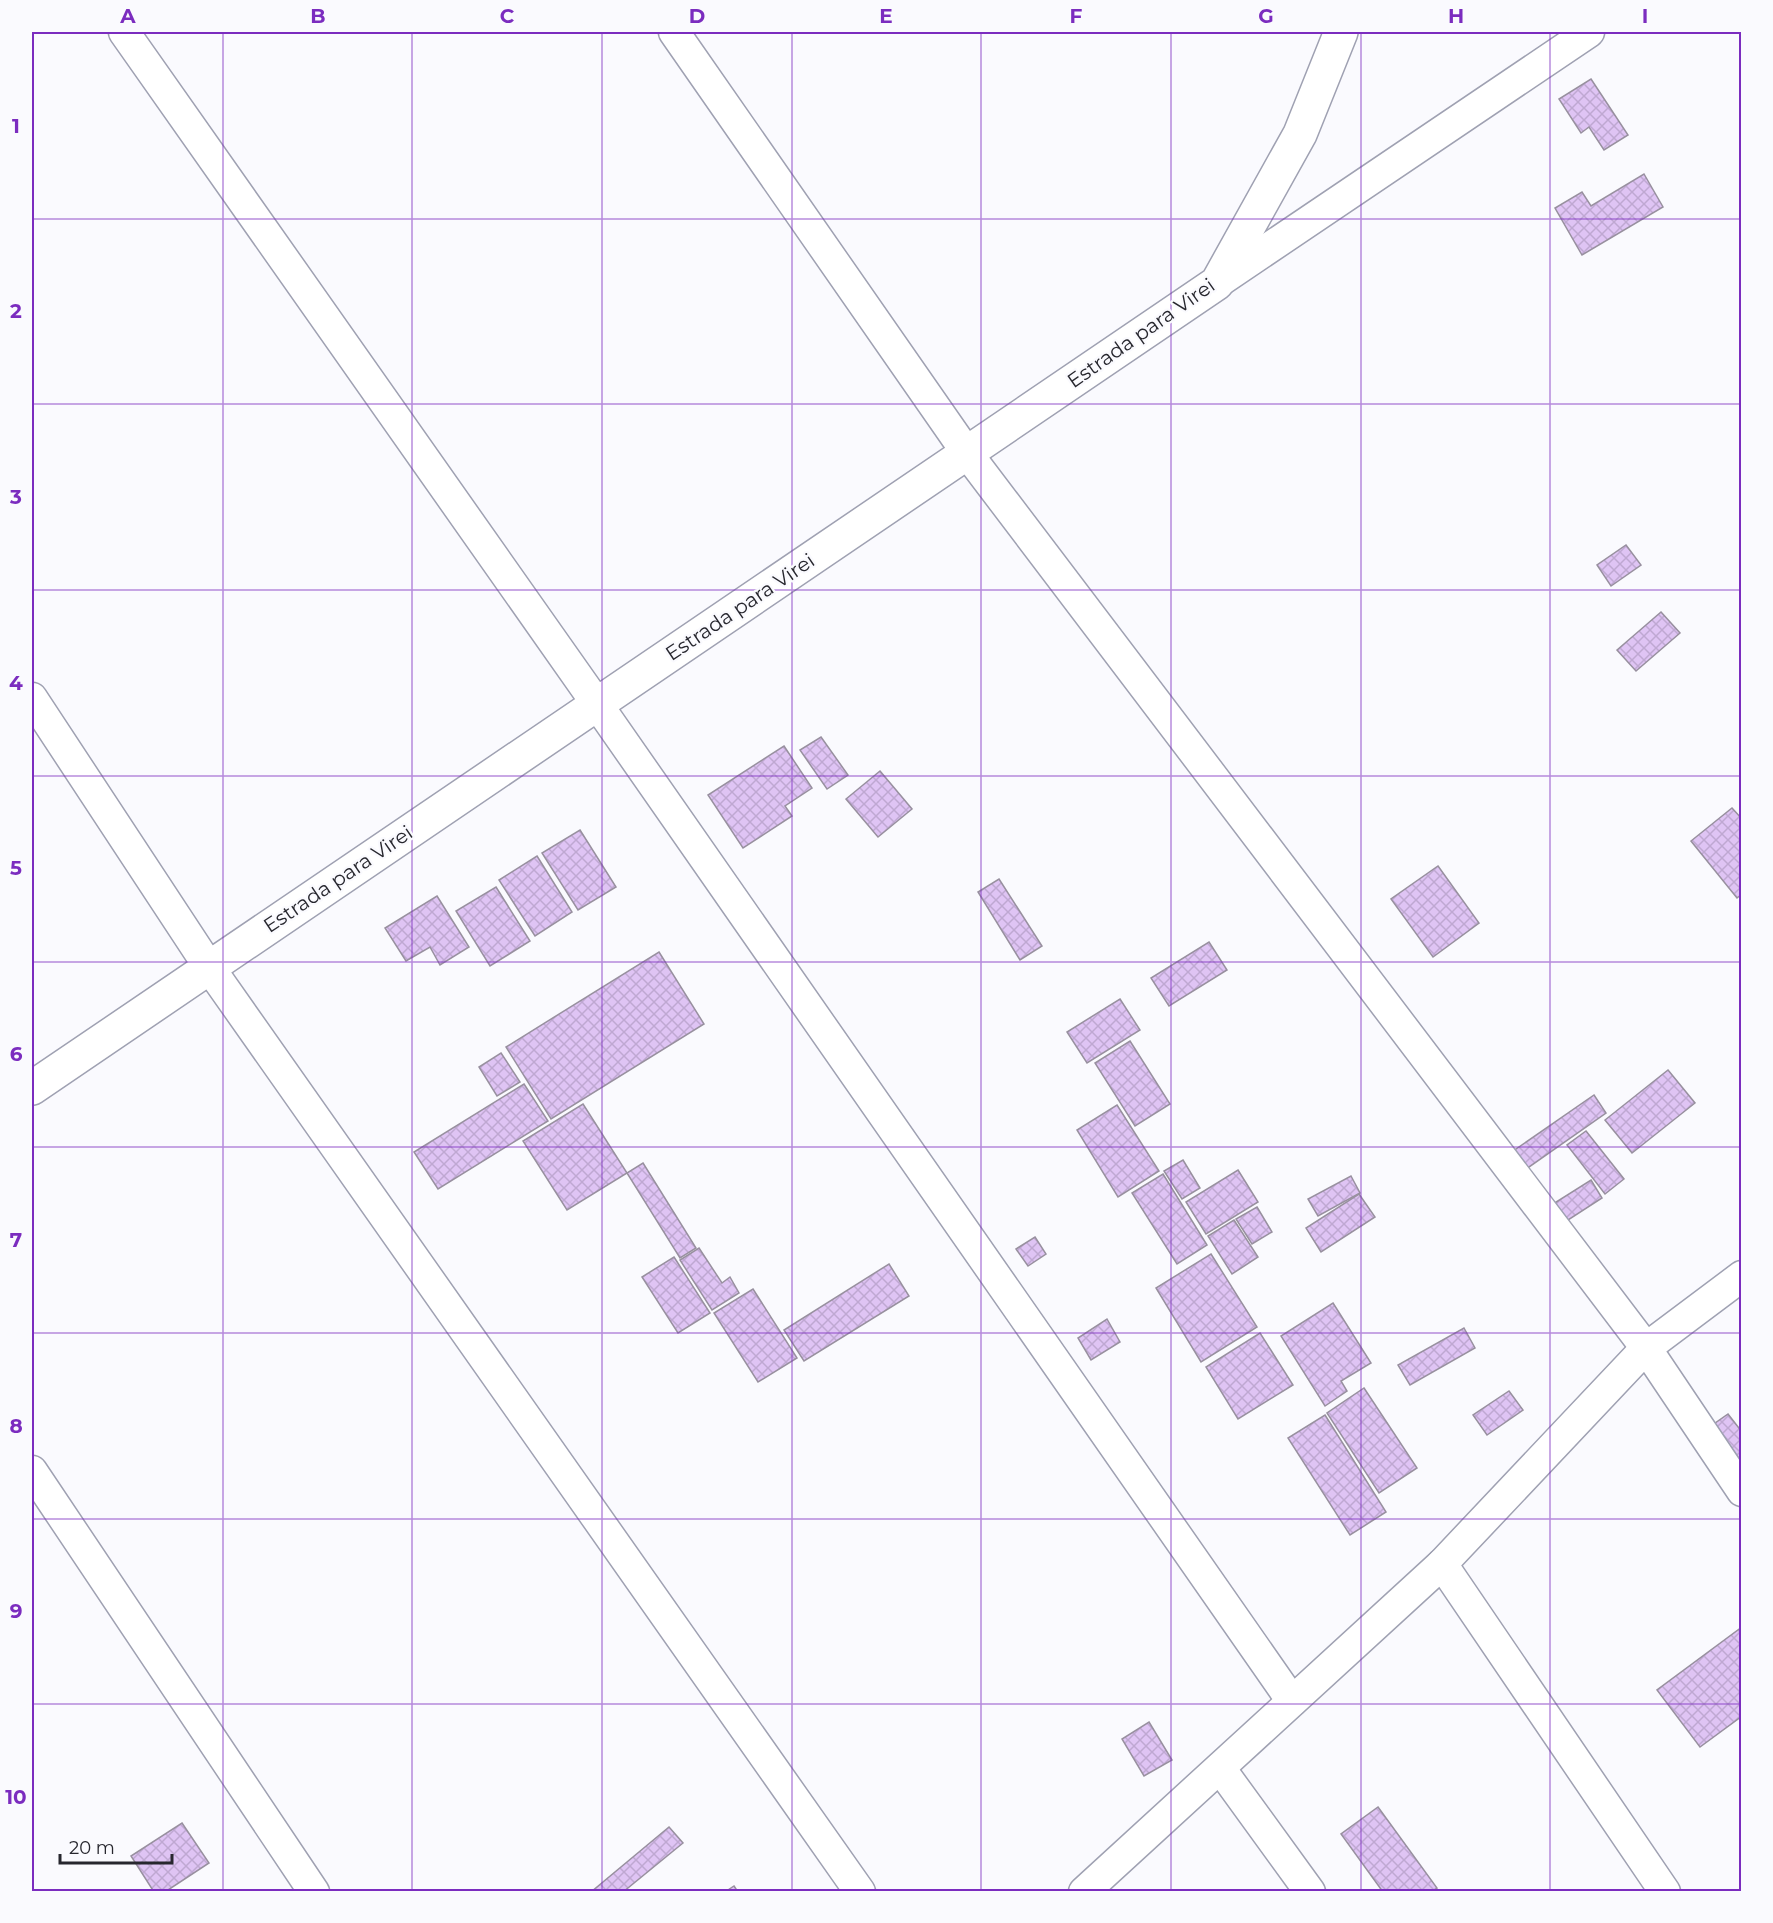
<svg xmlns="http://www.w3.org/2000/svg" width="1773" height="1923" font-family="Montserrat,sans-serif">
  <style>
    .building { fill: url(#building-cross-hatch); stroke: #98909f; stroke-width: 1.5 }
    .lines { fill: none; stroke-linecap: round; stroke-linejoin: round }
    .minor-casing { stroke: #9fa1b2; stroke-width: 33 }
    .tertiary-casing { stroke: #9fa1b2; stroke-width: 36 }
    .minor { stroke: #fff; stroke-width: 30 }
    .tertiary { stroke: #fff; stroke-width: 33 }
    .grid { fill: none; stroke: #7b2cbf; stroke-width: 1.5; stroke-opacity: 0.55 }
    .labels { text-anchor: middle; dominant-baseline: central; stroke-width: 4.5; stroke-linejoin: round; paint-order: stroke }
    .street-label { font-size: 20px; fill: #27272e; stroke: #fafafe }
    .neatline { fill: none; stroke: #7b2cbf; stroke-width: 2 }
    .grid-label { font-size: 20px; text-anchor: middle; font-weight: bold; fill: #7b2cbf }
  </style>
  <defs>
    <pattern id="building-cross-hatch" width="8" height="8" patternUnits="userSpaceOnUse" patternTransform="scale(1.5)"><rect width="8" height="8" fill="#dfc4f4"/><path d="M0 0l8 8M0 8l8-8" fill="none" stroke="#bfa8d2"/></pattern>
  </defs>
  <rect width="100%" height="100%" fill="#fafafe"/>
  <g class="building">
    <path d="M1591 79 1628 135 1604 150 1589 127 1581 133 1559 99Z"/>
    <path d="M1644 174 1663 207 1582 255 1555 208 1582 192 1591 206Z"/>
    <path d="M1626 545 1641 565 1611 586 1597 565Z"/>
    <path d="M1661 612 1680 633 1636 671 1617 650Z"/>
    <path d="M821 737 848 775 827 789 800 750Z"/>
    <path d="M784 746 812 788 785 806 792 816 743 848 708 795Z"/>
    <path d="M880 771 912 809 878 837 846 799Z"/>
    <path d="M1732 808 1742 819V894L1737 898 1691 841Z"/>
    <path d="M580 830 616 887 578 910 542 853Z"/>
    <path d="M537 856 572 912 535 936 499 880Z"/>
    <path d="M1438 866 1479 923 1433 957 1391 899Z"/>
    <path d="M999 879 1042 946 1020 960 978 892Z"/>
    <path d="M496 887 530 941 490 966 456 911Z"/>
    <path d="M437 896 469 947 440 965 430 947 406 961 385 928Z"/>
    <path d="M1209 942 1227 970 1169 1006 1151 978Z"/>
    <path d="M659 952 704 1024 551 1119 506 1047Z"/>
    <path d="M1120 999 1140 1030 1087 1063 1067 1032Z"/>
    <path d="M1130 1041 1170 1104 1135 1126 1095 1063Z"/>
    <path d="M501 1053 520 1082 497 1096 479 1067Z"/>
    <path d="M1668 1070 1695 1103 1632 1153 1605 1120Z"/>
    <path d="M524 1084 548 1121 438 1189 414 1152Z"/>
    <path d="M1594 1095 1606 1113 1519 1174 1506 1156Z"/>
    <path d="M583 1104 627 1173 567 1210 523 1141Z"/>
    <path d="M1117 1105 1159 1171 1118 1197 1077 1130Z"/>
    <path d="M1586 1131 1624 1179 1605 1194 1567 1145Z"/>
    <path d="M1183 1160 1200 1188 1182 1199 1164 1171Z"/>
    <path d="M643 1163 696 1248 680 1258 627 1173Z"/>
    <path d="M1238 1170 1258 1202 1206 1234 1186 1202Z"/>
    <path d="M1163 1174 1207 1245 1177 1264 1132 1193Z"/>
    <path d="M1351 1176 1360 1193 1318 1216 1308 1199Z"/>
    <path d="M1591 1180 1602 1198 1565 1222 1553 1204Z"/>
    <path d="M1359 1194 1375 1217 1321 1252 1306 1228Z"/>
    <path d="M1257 1207 1272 1232 1252 1244 1236 1219Z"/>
    <path d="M1234 1220 1258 1257 1232 1274 1208 1236Z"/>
    <path d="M1035 1237 1046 1254 1028 1266 1016 1249Z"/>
    <path d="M699 1248 722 1283 730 1277 739 1293 712 1310 680 1260Z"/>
    <path d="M1211 1254 1257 1327 1201 1362 1156 1288Z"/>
    <path d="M674 1257 710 1313 678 1333 642 1277Z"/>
    <path d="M889 1264 909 1296 804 1361 784 1330Z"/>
    <path d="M753 1289 797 1358 758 1382 714 1313Z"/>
    <path d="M1333 1303 1371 1363 1341 1381 1347 1391 1325 1406 1281 1336Z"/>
    <path d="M1107 1319 1120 1342 1091 1360 1078 1338Z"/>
    <path d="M1464 1328 1475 1348 1410 1385 1398 1365Z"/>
    <path d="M1260 1333 1293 1385 1238 1419 1206 1367Z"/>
    <path d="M1364 1388 1417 1468 1379 1493 1327 1413Z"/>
    <path d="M1509 1391 1523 1410 1487 1435 1473 1415Z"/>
    <path d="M1728 1414 1742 1432V1488L1701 1433Z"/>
    <path d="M1325 1415 1386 1512 1350 1535 1288 1438Z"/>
    <path d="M1742 1627V1716L1700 1747 1657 1690Z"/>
    <path d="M1149 1722 1172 1760 1144 1776 1122 1739Z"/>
    <path d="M1378 1807 1437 1888 1432 1892H1383L1341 1834Z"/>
    <path d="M182 1823 209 1863 165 1892H154L131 1856Z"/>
    <path d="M669 1827 683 1843 623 1892H591Z"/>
    <path d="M734 1886 738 1892H725Z"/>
  </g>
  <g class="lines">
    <g class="minor-casing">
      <g id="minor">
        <path d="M124 32 597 704 1292 1701"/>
        <path d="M674 32 967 453 1646 1348 1742 1491"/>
        <path d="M1217 283 1589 32"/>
        <path d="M32 698 209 967 860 1892"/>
        <path d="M32 1471 314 1892"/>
        <path d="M1442 1564 1665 1892"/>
        <path d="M1220 1768 1310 1892"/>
        <path d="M1084 1892 1442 1564 1646 1348 1742 1276"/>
      </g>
    </g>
    <g class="tertiary-casing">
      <path id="tertiary" d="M32 1088 1217 283 1300 134 1341 32"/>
    </g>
    <use href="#minor" class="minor"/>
    <use href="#tertiary" class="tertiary"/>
  </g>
  <path class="grid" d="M223 32V1892M412 32V1892M602 32V1892M792 32V1892M981 32V1892M1171 32V1892M1361 32V1892M1550 32V1892M32 219H1742M32 404H1742M32 590H1742M32 776H1742M32 962H1742M32 1147H1742M32 1333H1742M32 1519H1742M32 1704H1742"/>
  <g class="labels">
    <g class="street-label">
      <text transform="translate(1141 333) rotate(-35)">Estrada para Virei</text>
      <text transform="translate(740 607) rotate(-34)">Estrada para Virei</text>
      <text transform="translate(338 879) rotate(-34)">Estrada para Virei</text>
    </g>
  </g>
  <rect width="1773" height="1923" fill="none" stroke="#fafafe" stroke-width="66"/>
  <path d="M60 1854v9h112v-9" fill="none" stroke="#27272e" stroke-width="3"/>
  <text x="69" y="1854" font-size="18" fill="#27272e" stroke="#fafafe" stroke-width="4.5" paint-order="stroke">20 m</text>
  <rect x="33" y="33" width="1707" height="1857" class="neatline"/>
  <g class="grid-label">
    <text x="128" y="23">A</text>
    <text x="318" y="23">B</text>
    <text x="507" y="23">C</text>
    <text x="697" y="23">D</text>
    <text x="886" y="23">E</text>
    <text x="1076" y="23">F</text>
    <text x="1266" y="23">G</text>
    <text x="1456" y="23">H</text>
    <text x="1645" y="23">I</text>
    <text x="16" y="133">1</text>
    <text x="16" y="318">2</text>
    <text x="16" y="504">3</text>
    <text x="16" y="690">4</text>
    <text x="16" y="875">5</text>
    <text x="16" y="1061">6</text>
    <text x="16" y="1247">7</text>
    <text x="16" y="1433">8</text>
    <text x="16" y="1618">9</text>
    <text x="16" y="1804">10</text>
  </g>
</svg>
